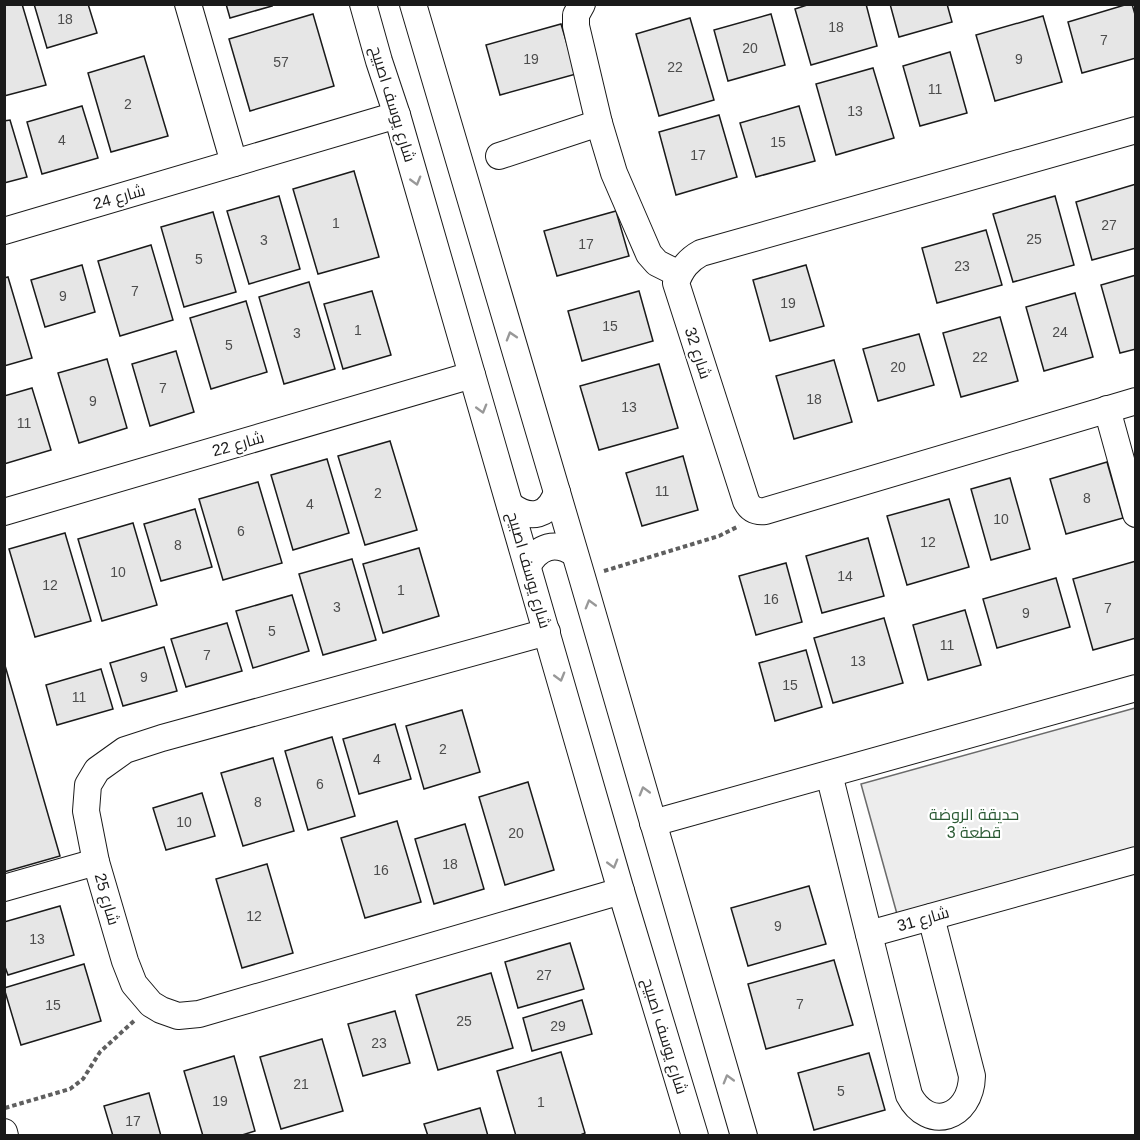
<svg xmlns="http://www.w3.org/2000/svg" width="1140" height="1140" font-family="Helvetica,Cairo,sans-serif">
  <style>
    .built { fill: #ededed; stroke: #6a6a6a; stroke-width: 1.5 }
    .building { fill: #e6e6e6; stroke: #1a1a1a; stroke-width: 1.5 }
    .lines { fill: none; stroke-linecap: round; stroke-linejoin: round }
    .minor-casing { stroke: #1a1a1a; stroke-width: 28 }
    .path { stroke: #5f5f5f; stroke-width: 4; stroke-dasharray: 4.5 3; stroke-linecap: butt }
    .minor { stroke: #fff; stroke-width: 26 }
    .oneway { stroke: #989898 }
    .labels { text-anchor: middle; dominant-baseline: central; stroke-width: 4.5; stroke-linejoin: round; paint-order: stroke }
    .number-label { font-size: 14px; fill: #4d4d4d }
    .street-label { font-size: 16px; fill: #1a1a1a; stroke: #fff }
    .park-label { font-size: 16px; fill: #2b5a34; stroke: #fff }
  </style>
  <rect width="100%" height="100%" fill="#fff"/>
  <path class="built" d="M1135 708V848L897 914 861 784Z"/>
  <g class="building">
    <path d="M4 4H22L46 85 4 96Z"/>
    <path d="M34 4H88L97 33 47 48Z"/>
    <path d="M226 4H271L272 6 230 18Z"/>
    <path d="M810 4H866L877 46 811 65 795 9Z"/>
    <path d="M890 4H947L952 22 899 37Z"/>
    <path d="M1128 4H1132L1136 18V58L1082 73 1068 22Z"/>
    <path d="M313 14 334 86 250 111 229 39Z"/>
    <path d="M771 14 785 65 728 81 714 30Z"/>
    <path d="M1043 16 1062 82 995 101 976 35Z"/>
    <path d="M690 18 714 100 659 116 636 34Z"/>
    <path d="M561 24 576 74 500 95 486 45Z"/>
    <path d="M950 52 967 113 920 126 903 66Z"/>
    <path d="M144 56 168 136 111 152 88 73Z"/>
    <path d="M873 68 894 138 836 155 816 84Z"/>
    <path d="M82 106 98 158 42 174 27 122Z"/>
    <path d="M799 106 815 161 756 177 740 123Z"/>
    <path d="M719 115 737 177 676 195 659 132Z"/>
    <path d="M10 120 27 177 4 183V121Z"/>
    <path d="M354 171 379 257 318 274 293 189Z"/>
    <path d="M1136 184V248L1092 260 1076 202Z"/>
    <path d="M279 196 300 269 249 284 227 211Z"/>
    <path d="M1055 196 1074 265 1013 282 993 214Z"/>
    <path d="M616 211 629 256 557 276 544 231Z"/>
    <path d="M213 212 236 292 184 307 161 227Z"/>
    <path d="M986 230 1002 285 937 303 922 248Z"/>
    <path d="M151 245 173 320 120 336 98 261Z"/>
    <path d="M82 265 95 312 45 327 31 280Z"/>
    <path d="M806 265 824 326 770 341 753 280Z"/>
    <path d="M1136 275V349L1120 353 1101 285Z"/>
    <path d="M8 277 32 358 4 366V278Z"/>
    <path d="M309 282 335 369 284 384 259 297Z"/>
    <path d="M372 291 391 355 343 369 324 304Z"/>
    <path d="M639 291 653 341 582 361 568 311Z"/>
    <path d="M1075 293 1093 357 1044 371 1026 307Z"/>
    <path d="M246 301 267 372 211 389 190 318Z"/>
    <path d="M1000 317 1018 381 961 397 943 333Z"/>
    <path d="M919 334 934 385 878 401 863 349Z"/>
    <path d="M176 351 194 412 150 426 132 364Z"/>
    <path d="M107 359 127 428 79 443 58 373Z"/>
    <path d="M834 360 852 422 794 439 776 376Z"/>
    <path d="M659 364 678 428 599 450 580 386Z"/>
    <path d="M32 388 51 450 4 464V396Z"/>
    <path d="M390 441 417 530 365 545 338 456Z"/>
    <path d="M683 456 698 510 642 526 626 473Z"/>
    <path d="M327 459 349 533 293 550 271 475Z"/>
    <path d="M1107 462 1123 518 1066 534 1050 479Z"/>
    <path d="M1010 478 1030 549 991 560 971 489Z"/>
    <path d="M258 482 282 563 223 580 199 499Z"/>
    <path d="M949 499 969 567 907 585 887 516Z"/>
    <path d="M195 509 212 567 161 581 144 524Z"/>
    <path d="M133 523 157 605 102 621 78 539Z"/>
    <path d="M65 533 91 621 35 637 9 549Z"/>
    <path d="M868 538 884 596 822 613 806 556Z"/>
    <path d="M419 548 439 616 383 633 363 564Z"/>
    <path d="M352 559 376 640 323 655 299 574Z"/>
    <path d="M1136 561V638L1093 650 1073 579Z"/>
    <path d="M786 563 802 622 756 635 739 576Z"/>
    <path d="M1056 578 1070 627 997 648 983 599Z"/>
    <path d="M292 595 309 651 253 668 236 611Z"/>
    <path d="M965 610 981 665 928 680 913 625Z"/>
    <path d="M884 618 903 683 833 703 814 638Z"/>
    <path d="M227 623 242 671 186 687 171 639Z"/>
    <path d="M164 647 177 691 123 706 110 663Z"/>
    <path d="M806 650 822 707 775 721 759 663Z"/>
    <path d="M4 662 60 856 4 872Z"/>
    <path d="M101 669 113 709 57 725 46 685Z"/>
    <path d="M462 710 480 772 424 789 406 726Z"/>
    <path d="M395 724 411 779 359 794 343 739Z"/>
    <path d="M332 737 355 816 308 830 285 751Z"/>
    <path d="M273 758 294 831 243 846 221 773Z"/>
    <path d="M528 782 554 870 505 885 479 797Z"/>
    <path d="M202 793 215 836 166 850 153 808Z"/>
    <path d="M397 821 421 902 365 918 341 838Z"/>
    <path d="M465 824 484 889 434 904 415 839Z"/>
    <path d="M267 864 293 953 242 968 216 879Z"/>
    <path d="M809 886 826 944 748 966 731 908Z"/>
    <path d="M60 906 74 955 8 975 4 964V922Z"/>
    <path d="M570 943 584 989 518 1008 505 962Z"/>
    <path d="M834 960 853 1025 766 1049 748 984Z"/>
    <path d="M84 964 101 1021 21 1045 4 988Z"/>
    <path d="M491 973 513 1048 438 1070 416 995Z"/>
    <path d="M582 1000 592 1034 532 1051 523 1018Z"/>
    <path d="M395 1011 410 1063 363 1076 348 1024Z"/>
    <path d="M322 1039 343 1111 281 1129 260 1057Z"/>
    <path d="M561 1052 585 1133 578 1136H516L497 1071Z"/>
    <path d="M869 1053 885 1110 814 1130 798 1073Z"/>
    <path d="M234 1056 255 1131 239 1136H203L184 1071Z"/>
    <path d="M149 1093 161 1136H113L104 1106Z"/>
    <path d="M480 1108 488 1136H428L424 1124Z"/>
  </g>
  <g class="lines">
    <g class="minor-casing">
      <g id="minor">
        <path d="M188 4 234 163"/>
        <path d="M363 4 379 61 397 115 621 891 695 1136"/>
        <path d="M413 4 582 577 744 1136"/>
        <path d="M582 4 576 15V26L599 123 614 173 649 254 657 263 679 274"/>
        <path d="M1136 130 701 253C688 260 681 269 676 283L746 501C750 509 756 512 765 511L1136 401"/>
        <path d="M499 156 599 123"/>
        <path d="M4 231 397 115"/>
        <path d="M1107 409 1136 514"/>
        <path d="M510 505C531 521 549 516 557 492"/>
        <path d="M4 512 472 375"/>
        <path d="M528 565C539 546 555 541 574 553"/>
        <path d="M547 632 162 738 125 750 97 770 88 785 86 811 96 862 125 961 134 984 151 1004 161 1010 178 1016 199 1014 621 891"/>
        <path d="M829 774 909 1095C928 1132 971 1119 972 1076L931 917"/>
        <path d="M653 823 1136 688"/>
        <path d="M4 888 96 862"/>
        <path d="M869 934 1136 860"/>
        <path d="M4 1132 5 1136"/>
      </g>
    </g>
    <g class="path">
      <path d="M604 571 719 536 739 526"/>
      <path d="M5 1108 70 1089 83 1079 100 1052 135 1020"/>
    </g>
    <use href="#minor" class="minor"/>
  </g>
  <defs><path id="oneway-chevron" d="M-2-3.5L2.5 0L-2 3.5" fill="none" stroke-width="1.6" stroke-linecap="round" stroke-linejoin="round" transform="scale(1.5)"/></defs>
  <g class="oneway">
    <use href="#oneway-chevron" transform="translate(416 181) rotate(74)"/>
    <use href="#oneway-chevron" transform="translate(511 336) rotate(-107)"/>
    <use href="#oneway-chevron" transform="translate(482 409) rotate(74)"/>
    <use href="#oneway-chevron" transform="translate(590 604) rotate(-106)"/>
    <use href="#oneway-chevron" transform="translate(560 677) rotate(74)"/>
    <use href="#oneway-chevron" transform="translate(644 791) rotate(-106)"/>
    <use href="#oneway-chevron" transform="translate(613 864) rotate(74)"/>
    <use href="#oneway-chevron" transform="translate(728 1079) rotate(-106)"/>
  </g>
  <g class="labels">
    <g class="number-label">
      <text x="65" y="19">18</text>
      <text x="836" y="27">18</text>
      <text x="1104" y="40">7</text>
      <text x="750" y="48">20</text>
      <text x="531" y="59">19</text>
      <text x="1019" y="59">9</text>
      <text x="281" y="62">57</text>
      <text x="675" y="67">22</text>
      <text x="935" y="89">11</text>
      <text x="128" y="104">2</text>
      <text x="855" y="111">13</text>
      <text x="62" y="140">4</text>
      <text x="778" y="142">15</text>
      <text x="698" y="155">17</text>
      <text x="336" y="223">1</text>
      <text x="1109" y="225">27</text>
      <text x="1034" y="239">25</text>
      <text x="264" y="240">3</text>
      <text x="586" y="244">17</text>
      <text x="199" y="259">5</text>
      <text x="962" y="266">23</text>
      <text x="135" y="291">7</text>
      <text x="63" y="296">9</text>
      <text x="788" y="303">19</text>
      <text x="610" y="326">15</text>
      <text x="358" y="330">1</text>
      <text x="1060" y="332">24</text>
      <text x="297" y="333">3</text>
      <text x="229" y="345">5</text>
      <text x="980" y="357">22</text>
      <text x="898" y="367">20</text>
      <text x="163" y="388">7</text>
      <text x="814" y="399">18</text>
      <text x="93" y="401">9</text>
      <text x="629" y="407">13</text>
      <text x="24" y="423">11</text>
      <text x="662" y="491">11</text>
      <text x="378" y="493">2</text>
      <text x="1087" y="498">8</text>
      <text x="310" y="504">4</text>
      <text x="1001" y="519">10</text>
      <text x="241" y="531">6</text>
      <text x="928" y="542">12</text>
      <text x="178" y="545">8</text>
      <text x="118" y="572">10</text>
      <text x="845" y="576">14</text>
      <text x="50" y="585">12</text>
      <text x="401" y="590">1</text>
      <text x="771" y="599">16</text>
      <text x="337" y="607">3</text>
      <text x="1108" y="608">7</text>
      <text x="1026" y="613">9</text>
      <text x="272" y="631">5</text>
      <text x="947" y="645">11</text>
      <text x="207" y="655">7</text>
      <text x="858" y="661">13</text>
      <text x="144" y="677">9</text>
      <text x="790" y="685">15</text>
      <text x="79" y="697">11</text>
      <text x="443" y="749">2</text>
      <text x="377" y="759">4</text>
      <text x="320" y="784">6</text>
      <text x="258" y="802">8</text>
      <text x="184" y="822">10</text>
      <text x="516" y="833">20</text>
      <text x="450" y="864">18</text>
      <text x="381" y="870">16</text>
      <text x="254" y="916">12</text>
      <text x="778" y="926">9</text>
      <text x="37" y="939">13</text>
      <text x="544" y="975">27</text>
      <text x="800" y="1004">7</text>
      <text x="53" y="1005">15</text>
      <text x="464" y="1021">25</text>
      <text x="558" y="1026">29</text>
      <text x="379" y="1043">23</text>
      <text x="301" y="1084">21</text>
      <text x="841" y="1091">5</text>
      <text x="220" y="1101">19</text>
      <text x="541" y="1102">1</text>
      <text x="133" y="1121">17</text>
    </g>
    <g class="street-label">
      <text transform="translate(393 104) rotate(73)">شارع يوسف اصبيح</text>
      <text transform="translate(119 197) rotate(-16)">شارع 24</text>
      <text transform="translate(698 353) rotate(72)">شارع 32</text>
      <text transform="translate(238 444) rotate(-16)">شارع 22</text>
      <text transform="translate(529 570) rotate(74)">شارع يوسف اصبيح</text>
      <text transform="translate(107 899) rotate(74)">شارع 25</text>
      <text transform="translate(923 919) rotate(-16)">شارع 31</text>
      <text transform="translate(665 1036) rotate(73)">شارع يوسف اصبيح</text>
    </g>
    <g class="park-label">
      <text x="974" y="814">حديقة الروضة<tspan x="974" dy="18">قطعة 3</tspan></text>
    </g>
  </g>
  <rect width="1140" height="1140" fill="none" stroke="#1a1a1a" stroke-width="12"/>
</svg>
